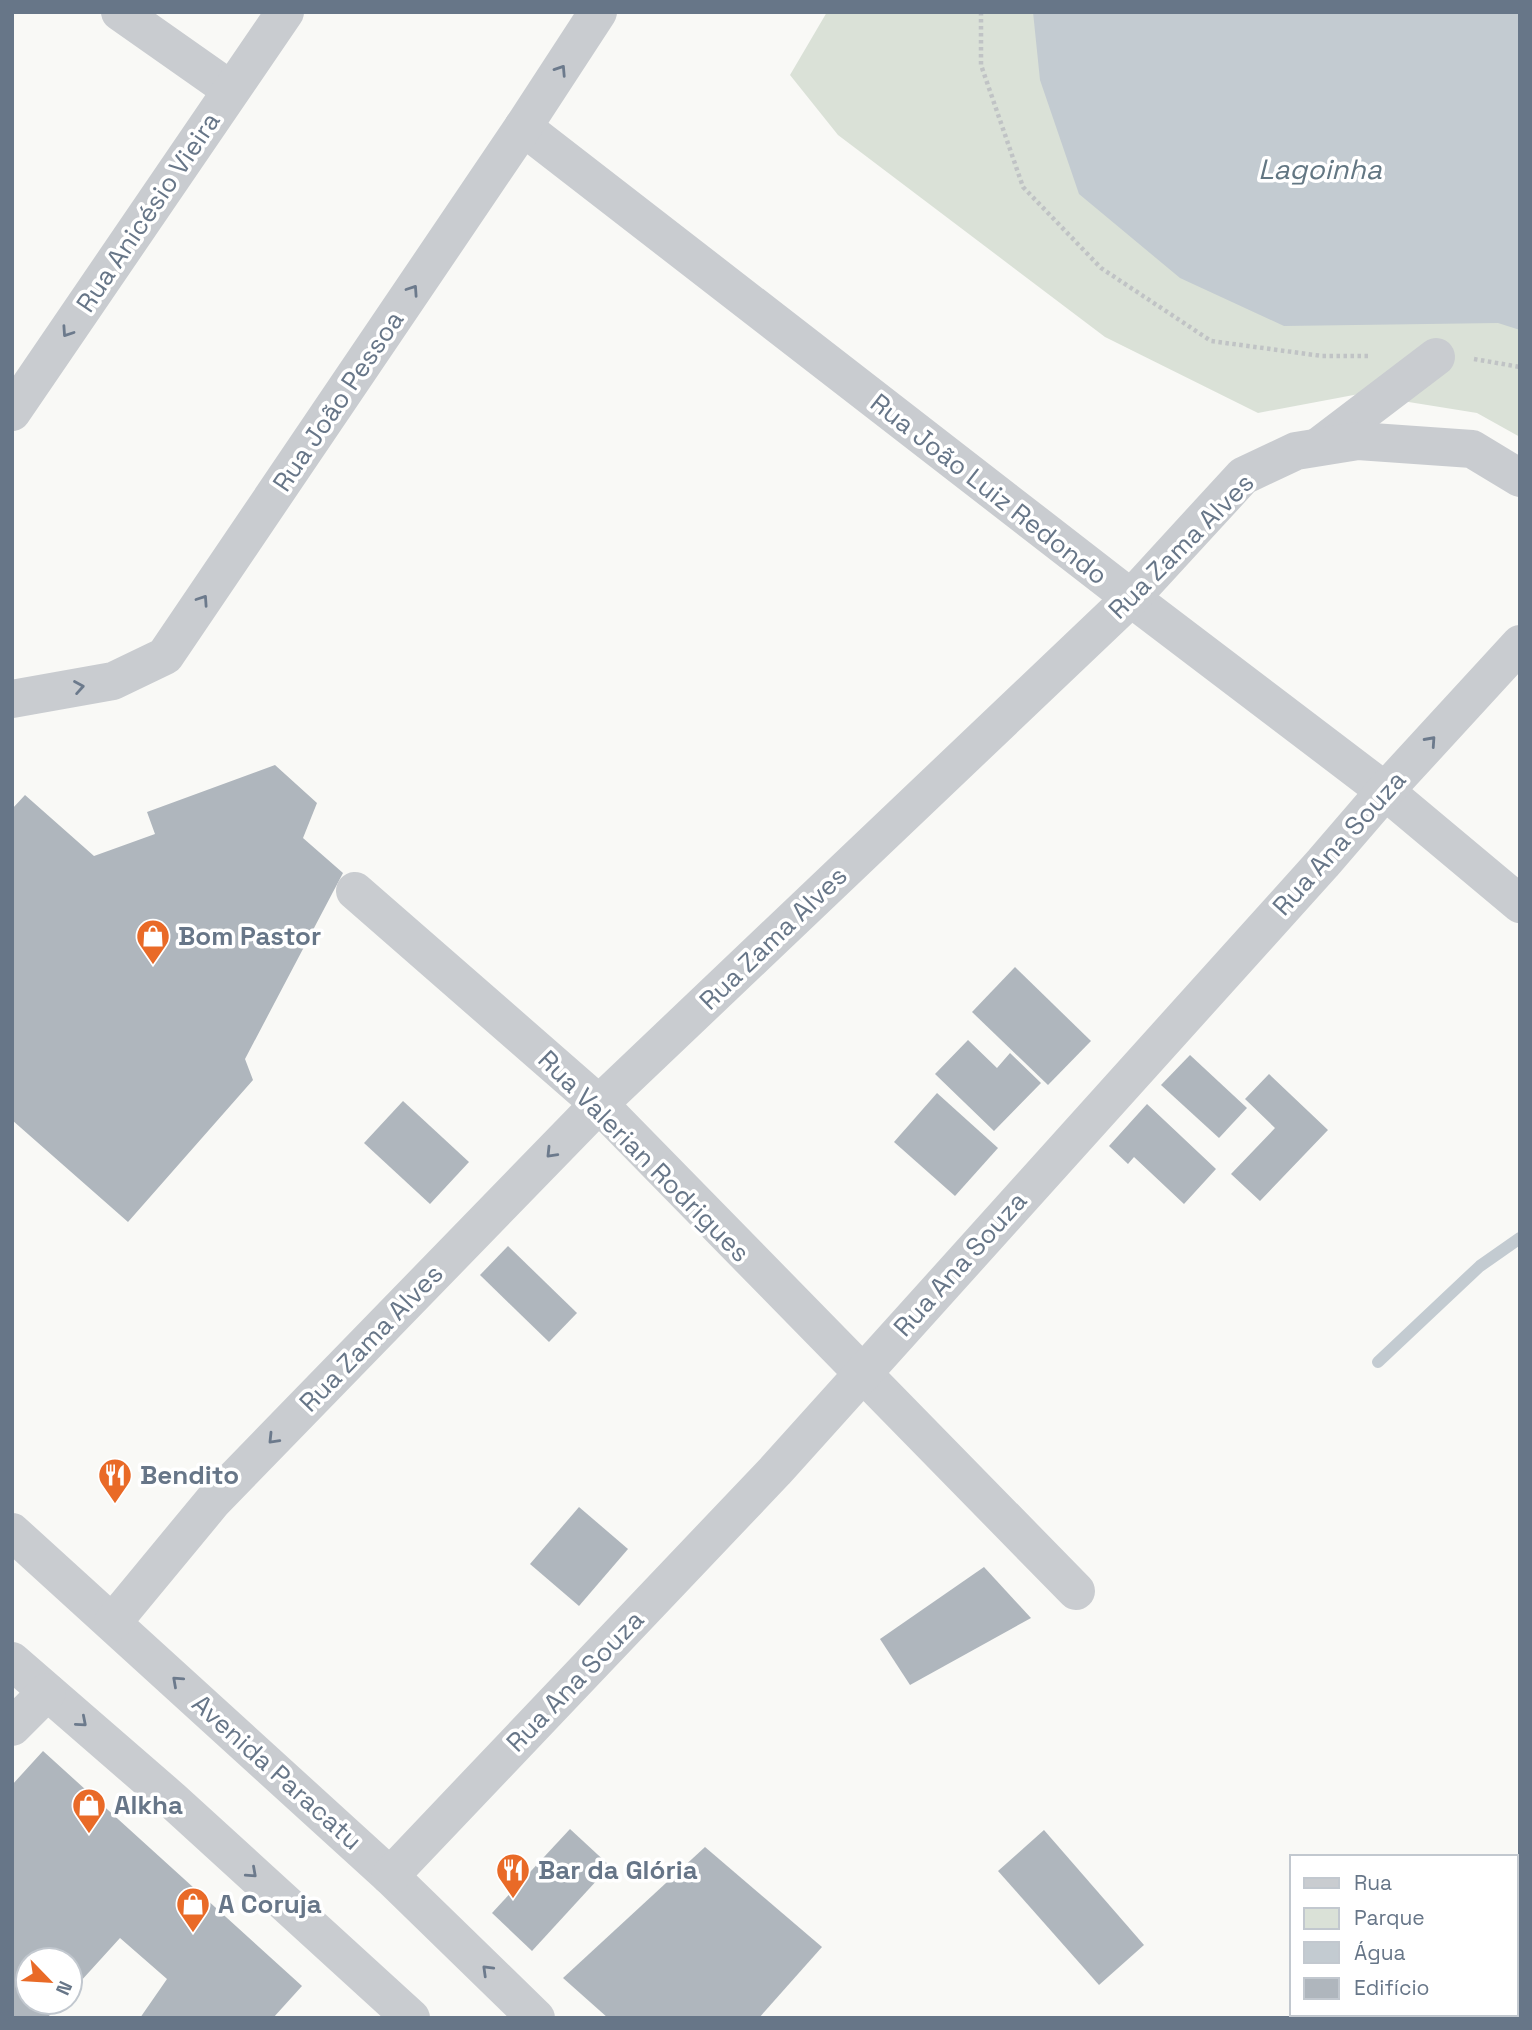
<svg xmlns="http://www.w3.org/2000/svg" width="1532" height="2030" font-family="'Space Grotesk',sans-serif">
  <style>
    .green { fill: #dae1d7 }
    .water { fill: #c3cbd1 }
    .lines { fill: none; stroke-linecap: round; stroke-linejoin: round }
    .stream { stroke: #c3cbd1; stroke-width: 12 }
    .building { fill: #afb6bd }
    .path { stroke: #c0c3c5; stroke-width: 4.5; stroke-dasharray: 3.5 3.5; stroke-linecap: butt }
    .minor { stroke: #c9ccd0; stroke-width: 38 }
    .oneway { stroke: #6c7a8c }
    .labels { text-anchor: middle; dominant-baseline: central; stroke-width: 7; stroke-linejoin: round; paint-order: stroke }
    .street-label { font-size: 26px; fill: #677688; stroke: #fff }
    .poi-label { font-size: 26px; font-weight: bold; fill: #677688; stroke: #fff; text-anchor: start }
    .water-label { font-size: 28px; font-style: italic; fill: #637783; stroke: #fff }
  </style>
  <rect width="100%" height="100%" fill="#f9f9f6"/>
  <path class="green" d="M827 12H1520V437L1477 413 1359 394 1258 413 1105 337 838 135 790 75Z"/>
  <path class="water" d="M1033 12H1520V330L1498 323 1284 326 1180 278 1079 194 1040 80Z"/>
  <g class="lines">
    <path class="stream" d="M1378 1362 1480 1266 1520 1238"/>
  </g>
  <g class="building">
    <path d="M275 765 317 803 303 838 343 873 245 1059 253 1080 128 1222 12 1120V809L25 795 94 856 155 834 147 812Z"/>
    <path d="M1015 967 1091 1041 1048 1085 972 1012Z"/>
    <path d="M968 1040 997 1068 1010 1053 1041 1083 994 1131 935 1074Z"/>
    <path d="M1190 1055 1247 1108 1219 1138 1161 1085Z"/>
    <path d="M1269 1074 1328 1130 1260 1201 1231 1174 1275 1128 1245 1099Z"/>
    <path d="M937 1093 998 1148 955 1196 894 1142Z"/>
    <path d="M403 1101 469 1162 430 1204 364 1143Z"/>
    <path d="M1147 1104 1216 1169 1184 1204 1134 1157 1128 1164 1109 1146Z"/>
    <path d="M508 1246 577 1313 549 1342 480 1275Z"/>
    <path d="M579 1507 628 1549 579 1606 530 1564Z"/>
    <path d="M984 1567 1031 1618 910 1685 880 1639Z"/>
    <path d="M43 1751 302 1986 273 2018H140L167 1979 120 1938 70 1993V1960H28V2002H62L47 2018H12V1785Z"/>
    <path d="M570 1829 610 1866 532 1951 492 1913Z"/>
    <path d="M1044 1830 1144 1945 1099 1985 998 1871Z"/>
    <path d="M705 1847 822 1947 759 2018H608L563 1978Z"/>
  </g>
  <g class="lines">
    <g class="path">
      <path d="M981 12V65L1023 187 1101 268 1211 341 1322 356H1371"/>
      <path d="M1474 359 1520 367"/>
    </g>
    <g class="minor">
      <path d="M120 12 231 90"/>
      <path d="M523 127 1131 598 1385 791 1520 904"/>
      <path d="M12 412 285 12"/>
      <path d="M1319 446 1436 357"/>
      <path d="M12 699 113 681 165 656 523 127 598 12"/>
      <path d="M355 891 599 1104 1076 1591"/>
      <path d="M12 1532 390 1876 536 2018"/>
      <path d="M113 1622 213 1501 599 1104 1131 598 1243 476 1296 451 1358 441 1472 449 1520 478"/>
      <path d="M12 1661 171 1799 411 2018"/>
      <path d="M12 1727 47 1692"/>
      <path d="M390 1876 775 1471 1323 863 1385 791 1520 644"/>
    </g>
  </g>
  <defs><path id="oneway-chevron" d="M-2-3.5L2.5 0L-2 3.5" fill="none" stroke-width="1.6" stroke-linecap="round" stroke-linejoin="round" transform="scale(1.75)"/></defs>
  <g class="oneway">
    <use href="#oneway-chevron" transform="translate(561 70) rotate(-57)"/>
    <use href="#oneway-chevron" transform="translate(413 290) rotate(-56)"/>
    <use href="#oneway-chevron" transform="translate(67 332) rotate(124)"/>
    <use href="#oneway-chevron" transform="translate(203 600) rotate(-56)"/>
    <use href="#oneway-chevron" transform="translate(79 687) rotate(-10)"/>
    <use href="#oneway-chevron" transform="translate(1431 741) rotate(-48)"/>
    <use href="#oneway-chevron" transform="translate(551 1153) rotate(134)"/>
    <use href="#oneway-chevron" transform="translate(273 1439) rotate(134)"/>
    <use href="#oneway-chevron" transform="translate(177 1681) rotate(-138)"/>
    <use href="#oneway-chevron" transform="translate(82 1722) rotate(41)"/>
    <use href="#oneway-chevron" transform="translate(252 1873) rotate(42)"/>
    <use href="#oneway-chevron" transform="translate(487 1970) rotate(-136)"/>
  </g>
  <defs>
    <g id="shop-pin" transform="scale(1.75)"><path d="M0 17L-7.5 6A9.5 9.5 0 1 1 7.5 6Z" fill="#e96a27" stroke="#fff"/><path d="M-5-2.5h2.3a2.7 3.5 0 0 1 5.4 0H5L5.5 6h-11ZM-1.5-2.5h3a1.5 2.3 0 0 0-3 0Z" fill="#fff"/></g>
    <g id="restaurant-pin" transform="scale(1.75)"><path d="M0 17L-7.5 6A9.5 9.5 0 1 1 7.5 6Z" fill="#e96a27" stroke="#fff"/><path d="M-5-6h1v4h1v-4h1v4h1v-4h1v5L-1.5 .5V6h-2V.5L-5-1ZM5-6V6H3V1.5H1.5Q1.5-4 5-6Z" fill="#fff"/></g>
  </defs>
  <g fill-rule="evenodd">
    <use href="#shop-pin" x="153" y="936"/>
    <use href="#restaurant-pin" x="115" y="1475"/>
    <use href="#shop-pin" x="89" y="1805"/>
    <use href="#restaurant-pin" x="513" y="1870"/>
    <use href="#shop-pin" x="193" y="1904"/>
  </g>
  <g class="labels">
    <g class="street-label">
      <text transform="translate(148 212) rotate(-56)">Rua Anicésio Vieira</text>
      <text transform="translate(338 401) rotate(-56)">Rua João Pessoa</text>
      <text transform="translate(989 489) rotate(38)">Rua João Luiz Redondo</text>
      <text transform="translate(1181 546) rotate(-45)">Rua Zama Alves</text>
      <text transform="translate(1339 843) rotate(-48)">Rua Ana Souza</text>
      <text transform="translate(773 938) rotate(-44)">Rua Zama Alves</text>
      <text transform="translate(644 1156) rotate(45)">Rua Valerian Rodrigues</text>
      <text transform="translate(960 1264) rotate(-48)">Rua Ana Souza</text>
      <text transform="translate(371 1338) rotate(-46)">Rua Zama Alves</text>
      <text transform="translate(575 1681) rotate(-46)">Rua Ana Souza</text>
      <text transform="translate(277 1772) rotate(42)">Avenida Paracatu</text>
    </g>
    <g class="poi-label">
      <text x="178" y="936">Bom Pastor</text>
      <text x="140" y="1475">Bendito</text>
      <text x="114" y="1805">Alkha</text>
      <text x="538" y="1870">Bar da Glória</text>
      <text x="218" y="1904">A Coruja</text>
    </g>
    <g class="water-label">
      <text x="1320" y="169">Lagoinha</text>
    </g>
  </g>
  <rect width="1532" height="2030" fill="none" stroke="#677688" stroke-width="28"/>
  <rect x="1290" y="1855" width="228" height="161" fill="#ffffff" stroke="#c2c8cf" stroke-width="2"/>
  <rect x="1304" y="1878" width="35" height="10" fill="#c9ccd0" stroke="#c2c8cf" stroke-width="2"/>
  <text x="1354" y="1890" font-size="21" fill="#677688">Rua</text>
  <rect x="1304" y="1908" width="35" height="21" fill="#dae1d7" stroke="#c2c8cf" stroke-width="2"/>
  <text x="1354" y="1925" font-size="21" fill="#677688">Parque</text>
  <rect x="1304" y="1942" width="35" height="21" fill="#c3cbd1" stroke="#c2c8cf" stroke-width="2"/>
  <text x="1354" y="1960" font-size="21" fill="#677688">Água</text>
  <rect x="1304" y="1978" width="35" height="21" fill="#afb6bd" stroke="#c2c8cf" stroke-width="2"/>
  <text x="1354" y="1995" font-size="21" fill="#677688">Edifício</text>
  <g transform="translate(49 1981) rotate(115)"><circle r="33" fill="#ffffff" stroke="#c2c8cf" stroke-width="2"/>
  <path d="M0-5L12 26L0 18L-12 26Z" fill="#e96a27"/>
  <text y="-10" font-size="19" font-weight="bold" text-anchor="middle" fill="#677688">N</text>
  </g>
</svg>
